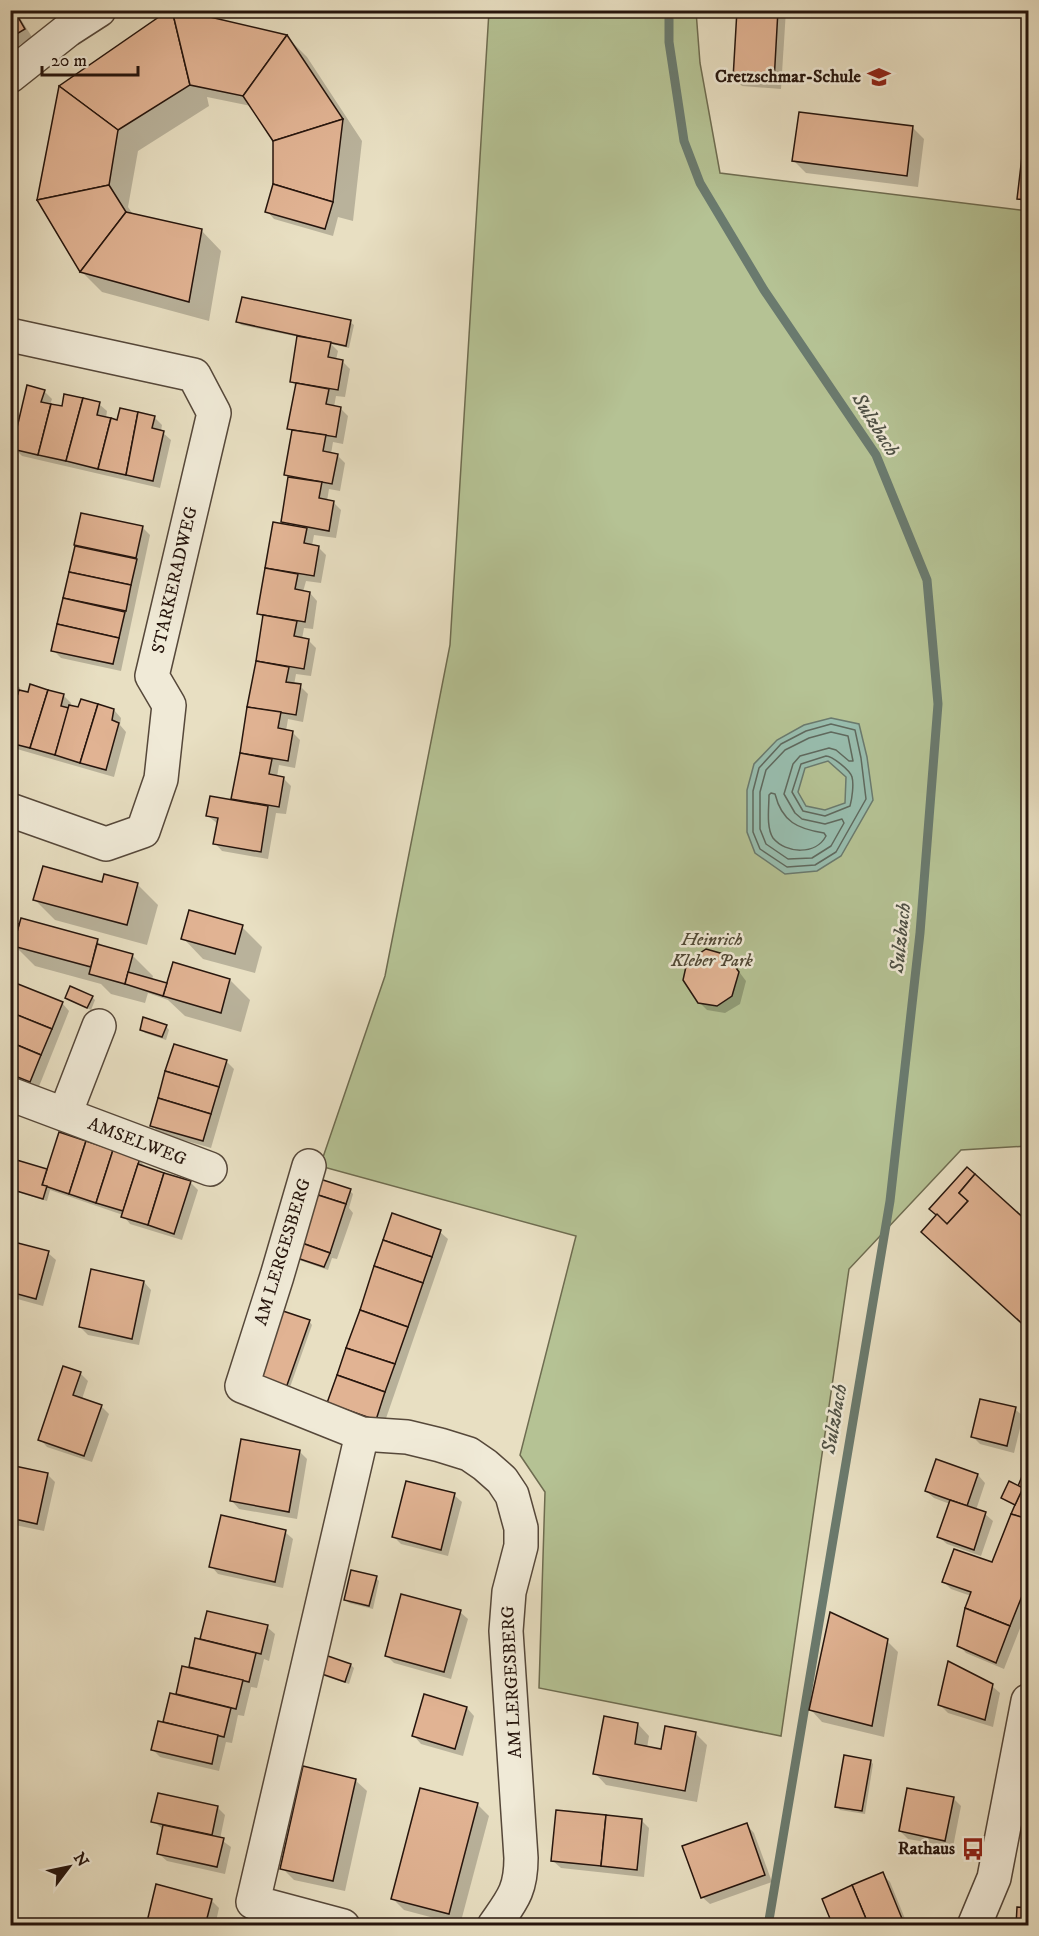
<svg xmlns="http://www.w3.org/2000/svg" width="1039" height="1936" font-family="'IM FELL DW Pica',serif">
  <style>
    .green { fill: #b5c294; stroke: #6e6c50; stroke-width: 1.5 }
    .water { fill: #98bdae; stroke: #6a7a6e; stroke-width: 1.5; fill-rule: evenodd }
    .shadow { fill: #0003 }
    .lines { fill: none; stroke-linecap: round; stroke-linejoin: round }
    .shore { stroke: #5f695e; stroke-width: 1.5 }
    .stream { stroke: #6a7a6e; stroke-width: 9 }
    .building { fill: #e1b393; stroke: #26150d; stroke-width: 1.5 }
    .minor-casing { stroke: #56483a; stroke-width: 36 }
    .minor { stroke: #f0ead7; stroke-width: 33 }
    .labels { text-anchor: middle; dominant-baseline: central; stroke-width: 5; stroke-linejoin: round; paint-order: stroke }
    .poi-label { font-size: 18px; font-weight: bold; fill: #26150d; stroke: #f0ead7; text-anchor: end }
    .street-label { font-size: 18px; fill: #26150d; stroke: #f0ead7 }
    .park-label { font-size: 18px; font-style: italic; fill: #514936; stroke: #f0ead7 }
    .water-label { font-size: 20px; font-style: italic; fill: #4e5045; stroke: #f0ead7 }
  </style>
  <rect width="100%" height="100%" fill="#e8dfc2"/>
  <filter id="stains"><feTurbulence type="fractalNoise" baseFrequency=".00333" numOctaves="4"/><feColorMatrix values="0 0 0 0 .2 0 0 0 0 .09 0 0 0 0 .02 0 0 0 .5 -.17"/></filter>
  <radialGradient id="worn" r=".72"><stop offset=".6" stop-color="#630" stop-opacity="0"/><stop offset="1" stop-color="#630" stop-opacity=".3"/></radialGradient>
  <path class="green" d="M489 11H696L700 63 720 173 1028 211V1146L961 1150 849 1269 781 1736 539 1688 545 1492 520 1455 576 1236 320 1166 385 976 450 645Z"/>
  <path class="water" d="M831 718 859 724 867 757 873 800 841 856 817 871 785 874 755 853 747 832V790L754 764 777 740 804 725ZM828 761 846 777 845 803 825 810 806 806 798 792 805 768Z"/>
  <g class="shadow">
    <path d="M10 10H15L32 37 10 51Z"/>
    <path d="M739 10H786L781 89 742 86 734 78Z"/>
    <path d="M286 36 307 57 362 141 353 221 338 217 333 236 274 219 267 211 274 187V141L251 106 207 97 209 106 138 151 128 207 134 216 201 230 221 251 209 321 102 292 81 271 60 87Z"/>
    <path d="M1028 118V202H1022L1019 198Z"/>
    <path d="M912 127 924 139 918 187 806 173 794 161Z"/>
    <path d="M238 321 350 322 354 325 349 348 331 344 338 351 336 360 342 361 350 369 345 397 336 396 334 407 340 408 348 416 343 444 333 442 331 454 337 455 345 463 340 491 329 489 327 501 333 502 341 510 336 538 314 535 312 546 318 547 326 555 321 583 306 581 303 592 310 593 317 601 313 629 304 628 302 639 308 640 316 648 311 676 296 674 294 685 300 686 308 694 303 722 288 719 286 731 292 732 300 740 295 768 279 765 277 777 283 778 291 786 286 814 276 813 268 859 222 851 215 843 218 824 208 816 232 800 264 619 258 613 266 569 275 524H282L290 479 286 475 293 433 289 428 296 386 291 381 299 337 241 325Z"/>
    <path d="M44 391 52 399 50 405 63 408 99 404 107 411 106 418 118 422 154 417 162 425 161 431 171 440 160 488 22 456 14 448Z"/>
    <path d="M82 514 142 527 150 535 121 671 61 658 53 650Z"/>
    <path d="M10 680 20 688 19 691 63 695 71 703 70 707 114 710 121 718 120 725 126 732 114 777 10 747Z"/>
    <path d="M103 884H137L158 905 147 945 55 920 35 900Z"/>
    <path d="M10 923 20 927 97 941 105 948 132 955 153 976 152 980 166 984 230 980 250 1000 241 1032 185 1016 168 1000 148 993 145 1003 111 994 101 984 35 966 15 946 16 942 10 940Z"/>
    <path d="M242 927 262 947 255 973 203 959 183 938Z"/>
    <path d="M734 965 746 981 740 1004 725 1013 707 1010 699 1002Z"/>
    <path d="M10 992 62 1003 69 1011 38 1089 10 1077Z"/>
    <path d="M92 997 95 1000 91 1010 71 1001 67 998Z"/>
    <path d="M166 1026 169 1030 166 1040 145 1033 141 1029Z"/>
    <path d="M226 1061 234 1069 211 1148 159 1133 152 1125Z"/>
    <path d="M10 1159 48 1171 139 1160 146 1167 190 1182 198 1190 182 1240 130 1224 123 1215 50 1190 47 1201 10 1190Z"/>
    <path d="M967 1169 1028 1224V1329L938 1247V1215Z"/>
    <path d="M350 1191 353 1194 349 1208 353 1213 337 1259 332 1258 328 1270 299 1260 296 1257Z"/>
    <path d="M440 1232 448 1239 383 1427 337 1410Z"/>
    <path d="M10 1243 48 1253 56 1260 43 1306 10 1297Z"/>
    <path d="M144 1282 151 1290 139 1345 88 1335 80 1327Z"/>
    <path d="M309 1321 312 1325 289 1390 264 1381Z"/>
    <path d="M80 1373 88 1381 82 1399 101 1406 109 1414 92 1462 47 1447 40 1439Z"/>
    <path d="M1015 1409 1023 1416 1014 1453 980 1444 973 1437Z"/>
    <path d="M299 1451 307 1459 297 1519 239 1509 232 1501Z"/>
    <path d="M10 1466 47 1474 55 1482 44 1531 10 1524Z"/>
    <path d="M978 1475 985 1483 976 1510 985 1514 993 1521 981 1556 947 1544 939 1537 950 1504 934 1498 926 1491Z"/>
    <path d="M1024 1476 1028 1478V1608L1004 1669 966 1653 959 1645 971 1596 951 1589 944 1582 993 1563 1017 1506 1002 1498 1018 1488Z"/>
    <path d="M454 1495 462 1502 448 1556 401 1544 394 1537Z"/>
    <path d="M285 1532 293 1539 283 1588 218 1574 211 1566Z"/>
    <path d="M376 1578 379 1581 373 1609 349 1603 345 1599Z"/>
    <path d="M208 1612 267 1627 275 1634 269 1661 264 1659 257 1688 251 1687 244 1716 238 1715 232 1743 226 1742 219 1771 160 1757 152 1749 164 1724 171 1695 177 1696 183 1667 190 1669 196 1640 201 1641Z"/>
    <path d="M460 1612 468 1619 451 1679 394 1663 386 1655Z"/>
    <path d="M887 1641 898 1652 884 1737 822 1722 811 1710Z"/>
    <path d="M351 1665 354 1668 349 1684 324 1676 321 1673Z"/>
    <path d="M992 1686 1000 1693 993 1727 948 1713 940 1705Z"/>
    <path d="M425 1696 467 1708 474 1716 463 1756 421 1744 414 1736Z"/>
    <path d="M638 1724 649 1736 647 1748 662 1751 696 1734 707 1745 697 1802 606 1785 595 1773Z"/>
    <path d="M870 1761 873 1764 865 1814 840 1810 837 1806Z"/>
    <path d="M355 1780 367 1791 345 1891 294 1880 282 1868Z"/>
    <path d="M953 1798 961 1806 953 1847 908 1839 900 1831Z"/>
    <path d="M477 1804 489 1816 460 1925 404 1910 392 1898Z"/>
    <path d="M217 1807 225 1815 220 1839 231 1847 225 1874 167 1861 159 1854 164 1830 153 1821Z"/>
    <path d="M641 1820 649 1828 644 1877 561 1868 553 1861Z"/>
    <path d="M747 1825 754 1833 772 1882 710 1904 702 1897Z"/>
    <path d="M882 1874 890 1882 908 1926H835Z"/>
    <path d="M211 1900 219 1908 215 1926H147Z"/>
  </g>
  <g class="lines">
    <g class="shore">
      <path d="M831 724 855 730 861 758 866 799 836 852 815 865 787 867 760 849 753 832V791L759 768 781 744 806 731Z"/>
      <path d="M831 732 848 736 853 761H849L836 750 829 748 800 756 793 764 784 794 795 813 802 819 825 824 842 819 844 823 831 846 812 858 788 859 766 844 760 829V792L766 770 785 750 809 738Z"/>
      <path d="M826 756C832 756 850 770 852 777 854 784 852 799 850 806L825 816 803 811 792 792 801 764Z"/>
      <path d="M771 793 775 794C782 822 798 829 824 833L826 836C816 855 786 854 773 838 766 827 769 808 769 795Z"/>
    </g>
    <path class="stream" d="M669 10V42L684 141 700 183 764 290 876 455 927 580 938 704 920 933 890 1201 768 1926"/>
  </g>
  <g class="building">
    <path d="M10 10H14L25 29 10 38Z"/>
    <path d="M169 10H172L190 85 118 130 59 86Z"/>
    <path d="M172 10H180L287 35 243 96 190 85Z"/>
    <path d="M737 10H778L774 82 733 79Z"/>
    <path d="M287 35 343 119 273 141 243 96Z"/>
    <path d="M59 86 118 130 109 185 37 200Z"/>
    <path d="M1028 105V200L1017 199Z"/>
    <path d="M799 112 913 126 907 176 792 161Z"/>
    <path d="M343 119 333 202 273 184V141Z"/>
    <path d="M273 184 333 202 325 229 265 212Z"/>
    <path d="M109 185 126 212 80 272 37 200Z"/>
    <path d="M126 212 202 229 189 302 80 272Z"/>
    <path d="M242 297 351 320 346 346 236 322Z"/>
    <path d="M297 336 331 342 328 357 343 360 338 390 290 382Z"/>
    <path d="M296 383 329 389 326 404 341 407 336 437 287 429Z"/>
    <path d="M27 385 45 390 41 402 51 404 38 455 12 449Z"/>
    <path d="M64 394 83 398 66 461 38 455 51 404 62 406Z"/>
    <path d="M83 398 100 402 97 415 111 418 98 469 66 461Z"/>
    <path d="M120 408 138 412 126 475 98 469 111 418 117 420Z"/>
    <path d="M138 412 155 416 152 428 164 431 153 481 126 475Z"/>
    <path d="M292 430 326 435 323 451 338 454 332 484 284 475Z"/>
    <path d="M288 477 322 482 319 498 334 501 329 531 281 522Z"/>
    <path d="M81 513 143 526 136 558 74 545Z"/>
    <path d="M273 522 307 528 304 543 319 546 314 576 265 568Z"/>
    <path d="M75 546 137 559 131 585 69 572Z"/>
    <path d="M265 568 298 574 295 589 310 592 305 622 257 614Z"/>
    <path d="M69 572 131 585 126 611 63 598Z"/>
    <path d="M63 598 125 612 119 638 57 624Z"/>
    <path d="M263 615 297 621 294 636 309 639 304 669 256 661Z"/>
    <path d="M57 624 119 638 113 664 51 651Z"/>
    <path d="M256 661 289 667 286 682 301 684 296 715 247 707Z"/>
    <path d="M30 684 48 690 30 748 10 743V719L19 690 28 692Z"/>
    <path d="M48 690 64 694 61 706 69 708 55 755 30 748Z"/>
    <path d="M10 691 18 693 10 719Z"/>
    <path d="M81 699 98 704 80 763 55 755 69 705 78 707Z"/>
    <path d="M98 704 114 709 112 720 119 723 106 770 80 763Z"/>
    <path d="M247 707 281 712 278 728 293 731 288 761 240 753Z"/>
    <path d="M240 753 272 759 269 774 284 777 279 807 231 799Z"/>
    <path d="M210 796 268 806 261 852 213 844 218 818 206 816Z"/>
    <path d="M43 866 102 882 104 874 138 883 127 925 33 900Z"/>
    <path d="M189 910 243 925 235 954 181 939Z"/>
    <path d="M21 918 98 939 91 967 13 946Z"/>
    <path d="M10 921 19 924 15 940 10 938Z"/>
    <path d="M97 944 133 954 125 984 89 974Z"/>
    <path d="M706 949 727 955 739 972 732 996 717 1006 698 1003 683 980 687 962Z"/>
    <path d="M173 962 230 979 221 1013 163 996Z"/>
    <path d="M128 972 167 983 163 996 125 984Z"/>
    <path d="M13 982 63 1002 52 1029 10 1012V988Z"/>
    <path d="M70 986 93 996 87 1008 65 998Z"/>
    <path d="M10 1012 52 1029 41 1055 10 1042Z"/>
    <path d="M143 1017 167 1025 162 1037 140 1030Z"/>
    <path d="M10 1042 41 1055 30 1082 10 1074Z"/>
    <path d="M174 1044 227 1060 219 1087 165 1071Z"/>
    <path d="M165 1071 219 1087 211 1114 158 1098Z"/>
    <path d="M158 1098 211 1114 203 1141 150 1126Z"/>
    <path d="M59 1132 86 1141 69 1194 42 1185Z"/>
    <path d="M86 1141 113 1150 96 1203 69 1194Z"/>
    <path d="M113 1150 140 1158 123 1211 96 1203Z"/>
    <path d="M10 1158 47 1169 42 1185 47 1186 43 1199 10 1189Z"/>
    <path d="M138 1164 164 1173 148 1225 121 1217Z"/>
    <path d="M967 1167 975 1174 959 1193 968 1201 947 1224 929 1209Z"/>
    <path d="M164 1173 191 1181 174 1234 148 1225Z"/>
    <path d="M975 1174 1028 1222V1329L921 1232 937 1214 947 1224 968 1201 959 1193Z"/>
    <path d="M320 1179 351 1189 346 1204 315 1194Z"/>
    <path d="M315 1194 346 1204 330 1253 299 1242Z"/>
    <path d="M392 1213 441 1230 432 1257 383 1240Z"/>
    <path d="M383 1240 432 1257 423 1283 374 1266Z"/>
    <path d="M10 1241 49 1251 36 1299 10 1292Z"/>
    <path d="M299 1242 330 1253 324 1267 294 1257Z"/>
    <path d="M374 1266 423 1283 408 1327 360 1310Z"/>
    <path d="M91 1269 144 1281 132 1339 79 1327Z"/>
    <path d="M360 1310 408 1327 395 1364 346 1348Z"/>
    <path d="M283 1311 310 1320 286 1388 259 1378Z"/>
    <path d="M346 1348 395 1364 385 1392 337 1375Z"/>
    <path d="M63 1366 81 1372 73 1395 102 1405 84 1456 38 1440Z"/>
    <path d="M337 1375 385 1392 376 1420 327 1403Z"/>
    <path d="M980 1399 1016 1407 1007 1446 971 1437Z"/>
    <path d="M241 1439 300 1450 289 1512 230 1501Z"/>
    <path d="M936 1459 978 1474 967 1506 925 1491Z"/>
    <path d="M10 1465 48 1473 37 1524 10 1518Z"/>
    <path d="M1023 1474 1028 1476 1023 1488 1018 1486Z"/>
    <path d="M1028 1475V1519L1011 1514Z"/>
    <path d="M406 1481 455 1493 441 1550 392 1537Z"/>
    <path d="M1009 1481 1023 1488 1015 1505 1001 1498Z"/>
    <path d="M950 1500 986 1512 974 1550 937 1537Z"/>
    <path d="M1011 1514 1028 1519V1581L1010 1626 965 1608 971 1592 942 1582 954 1549 992 1562Z"/>
    <path d="M221 1515 286 1530 275 1582 209 1567Z"/>
    <path d="M351 1570 377 1576 369 1606 344 1600Z"/>
    <path d="M401 1594 461 1610 444 1672 385 1656Z"/>
    <path d="M965 1608 1010 1626 996 1663 957 1646Z"/>
    <path d="M207 1611 268 1625 261 1654 200 1639Z"/>
    <path d="M830 1612 888 1639 872 1726 809 1710Z"/>
    <path d="M195 1638 256 1653 249 1682 189 1667Z"/>
    <path d="M325 1655 351 1664 345 1682 319 1673Z"/>
    <path d="M948 1661 993 1684 985 1720 938 1705Z"/>
    <path d="M182 1666 243 1680 236 1709 176 1694Z"/>
    <path d="M170 1693 231 1708 224 1737 163 1722Z"/>
    <path d="M424 1694 467 1707 455 1749 412 1736Z"/>
    <path d="M604 1716 638 1723 635 1744 661 1749 665 1726 696 1732 685 1791 593 1774Z"/>
    <path d="M158 1721 218 1735 212 1764 151 1750Z"/>
    <path d="M844 1755 871 1760 862 1811 835 1807Z"/>
    <path d="M303 1766 356 1779 333 1881 280 1869Z"/>
    <path d="M420 1788 478 1803 449 1914 391 1899Z"/>
    <path d="M907 1788 954 1797 945 1841 899 1831Z"/>
    <path d="M158 1793 218 1806 212 1835 151 1822Z"/>
    <path d="M556 1810 606 1815 601 1866 551 1861Z"/>
    <path d="M606 1815 642 1819 637 1870 601 1866Z"/>
    <path d="M747 1823 765 1875 701 1898 682 1846Z"/>
    <path d="M163 1825 224 1838 217 1867 157 1854Z"/>
    <path d="M883 1872 903 1921 892 1926H869L852 1885Z"/>
    <path d="M156 1884 212 1899 205 1926H146Z"/>
    <path d="M852 1885 869 1926H833L822 1899Z"/>
    <path d="M1017 1907 1028 1908V1926H1016Z"/>
  </g>
  <g class="lines">
    <g class="minor-casing">
      <g id="minor">
        <path d="M10 76 68 30 99 10"/>
        <path d="M10 335 194 375 214 413 152 676 169 705 161 779 143 831 106 844 10 810"/>
        <path d="M10 1094 210 1169"/>
        <path d="M65 1114 99 1026"/>
        <path d="M309 1166 277 1276 242 1386 362 1434 407 1437 440 1445 469 1454 485 1465 502 1480 512 1495 521 1528V1546L509 1592 506 1631 521 1858C521 1891 512 1900 494 1926"/>
        <path d="M343 1926 253 1902 362 1434"/>
        <path d="M974 1926 994 1878 1028 1701"/>
      </g>
    </g>
    <use href="#minor" class="minor"/>
  </g>
  <defs>
    <g id="school-bare" transform="scale(1.8)"><path d="M0-5L7-2L0 1L-7-2ZM-4 1L0 2.5L4 1V4Q0 6-4 4Z" fill="#8f2418" stroke="#f0ead7" stroke-width="2.5" paint-order="stroke"/></g>
    <g id="bus-bare" transform="scale(1.8)"><path d="M-5-6H5V4H4V6H2V4H-2V6H-4V4H-5ZM-3.5-4V0h7V-4ZM-3.5 1.2v1.5H-2V1.2ZM2 1.2v1.5H3.5V1.2Z" fill="#8f2418" stroke="#f0ead7" stroke-width="2.5" paint-order="stroke"/></g>
  </defs>
  <g fill-rule="evenodd">
    <use href="#school-bare" x="879" y="77"/>
    <use href="#bus-bare" x="973" y="1849"/>
  </g>
  <g class="labels">
    <g class="poi-label">
      <text x="861" y="77">Cretzschmar-Schule</text>
      <text x="955" y="1849">Rathaus</text>
    </g>
    <g class="street-label">
      <text transform="translate(175 580) rotate(-77)">STARKERADWEG</text>
      <text transform="translate(137 1142) rotate(21)">AMSELWEG</text>
      <text transform="translate(283 1252) rotate(-73)">AM LERGESBERG</text>
      <text transform="translate(512 1682) rotate(-93)">AM LERGESBERG</text>
    </g>
    <g class="park-label">
      <text x="712" y="940">Heinrich<tspan x="712" dy="21">Kleber Park</tspan></text>
    </g>
    <g class="water-label">
      <text transform="translate(875 425) rotate(58)">Sulzbach</text>
      <text transform="translate(901 938) rotate(-84)">Sulzbach</text>
      <text transform="translate(835 1419) rotate(-80)">Sulzbach</text>
    </g>
  </g>
  <rect width="1039" height="1936" fill="none" stroke="#e8dfc2" stroke-width="36"/>
  <rect x="12" y="12" width="1015" height="1912" fill="none" stroke="#26150d" stroke-width="3"/>
  <rect x="18" y="18" width="1003" height="1900" fill="none" stroke="#26150d" stroke-width="1.5"/>
  <g transform="translate(69 1867) rotate(58)" stroke="#f0ead7" stroke-width="4.5" paint-order="stroke">
  <path d="M0-4.5L10 22L0 15L-10 22Z" fill="#26150d"/>
  <text y="-9" font-size="16" font-weight="bold" text-anchor="middle" fill="#26150d">N</text>
  </g>
  <path d="M42 66v9h96v-9" fill="none" stroke="#26150d" stroke-width="3"/>
  <text x="51" y="66" font-size="18" fill="#26150d" stroke="#f0ead7" stroke-width="4.5" paint-order="stroke">20 m</text>
  <rect width="100%" height="100%" filter="url(#stains)"/>
  <rect width="100%" height="100%" fill="url(#worn)"/>
</svg>
